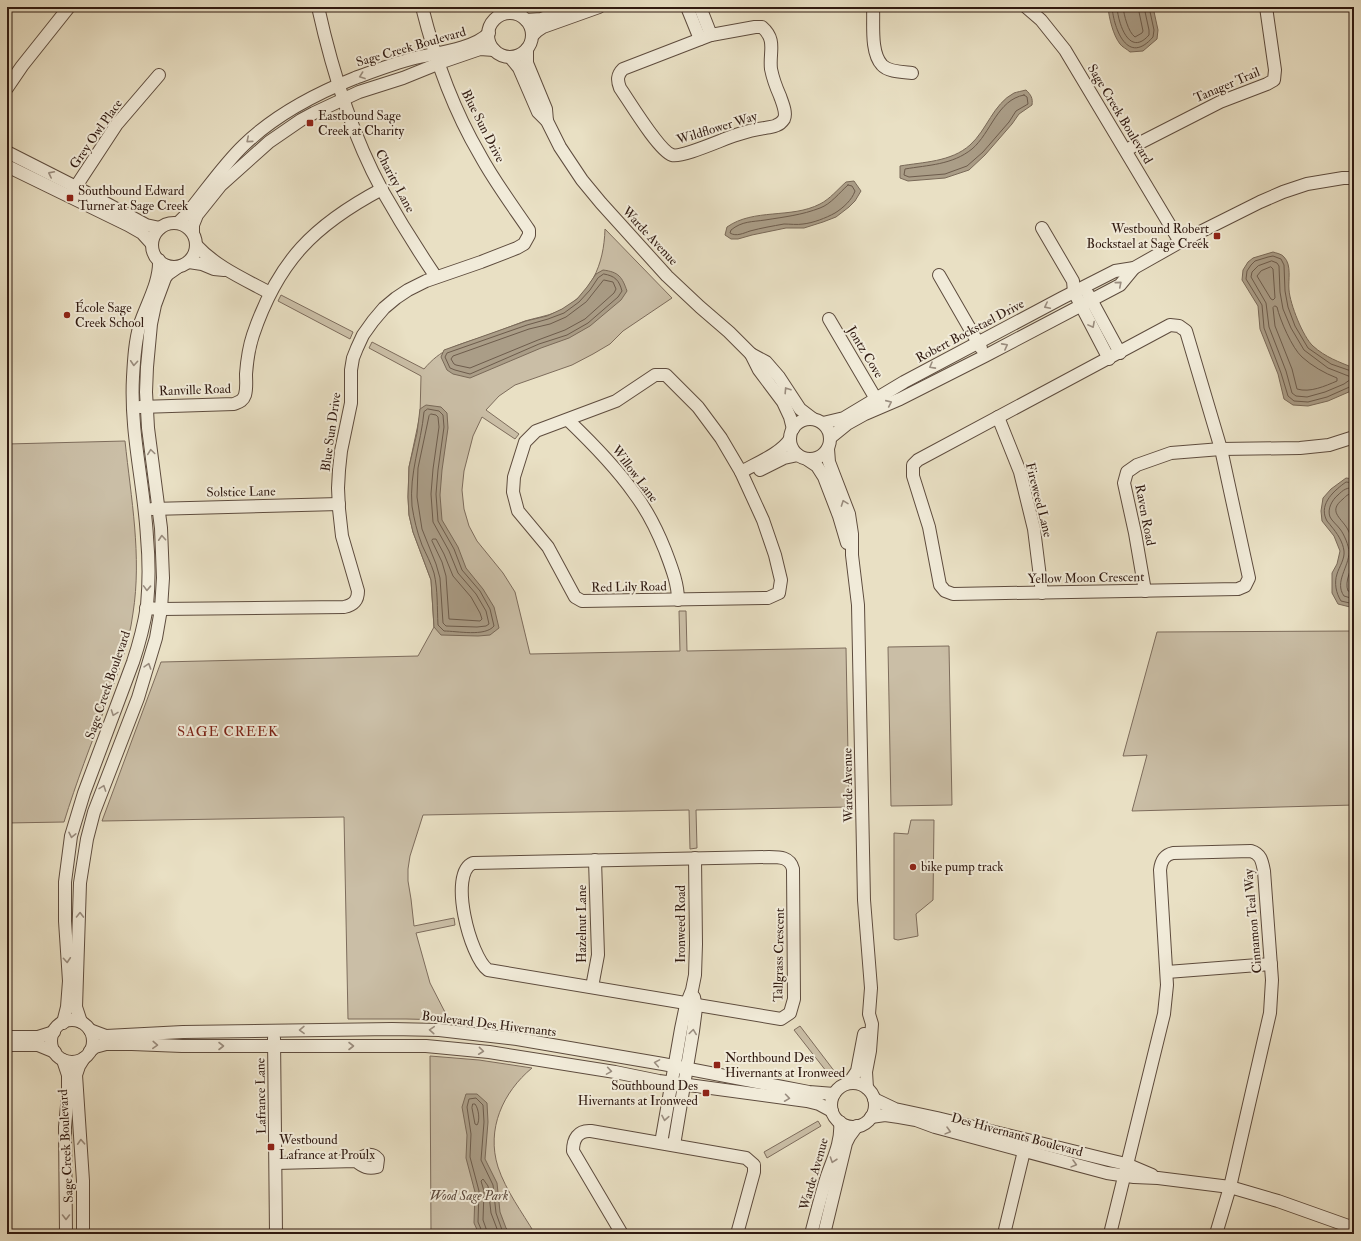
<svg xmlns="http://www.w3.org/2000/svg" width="1361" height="1241" font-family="'IM FELL Double Pica',serif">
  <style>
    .green { fill: #cabea6; stroke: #7d6c5c }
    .water { fill: #aa9d87; stroke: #796958 }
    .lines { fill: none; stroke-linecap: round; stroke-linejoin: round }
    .shore { stroke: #6d5c4c; stroke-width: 1 }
    .minor-casing { stroke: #5e4c3e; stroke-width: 14 }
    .minor { stroke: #f1ebd9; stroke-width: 12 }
    .oneway { stroke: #9a8d7f }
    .poi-dot { fill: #8f2418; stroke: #f1ebd9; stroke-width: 1.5 }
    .labels { text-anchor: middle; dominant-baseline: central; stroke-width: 4; stroke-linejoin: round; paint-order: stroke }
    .street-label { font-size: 13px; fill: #301a11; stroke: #f1ebd9 }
    .poi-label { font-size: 13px; fill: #301a11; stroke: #f1ebd9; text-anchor: start }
    .park-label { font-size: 13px; font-style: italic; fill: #5e4b3e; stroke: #f1ebd9 }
    .neighbourhood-label { font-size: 14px; letter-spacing: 1px; fill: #7a1f14; stroke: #f1ebd9 }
  </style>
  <rect width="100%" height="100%" fill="#e9e0c4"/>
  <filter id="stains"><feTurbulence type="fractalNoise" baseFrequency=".005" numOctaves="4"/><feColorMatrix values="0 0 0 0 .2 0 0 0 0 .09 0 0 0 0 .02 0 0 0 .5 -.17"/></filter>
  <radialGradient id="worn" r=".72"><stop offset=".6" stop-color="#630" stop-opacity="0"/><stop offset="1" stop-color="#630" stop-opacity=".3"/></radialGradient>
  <g class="green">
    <path d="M605 229 672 298 623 331 610 344 593 354 572 365 515 385 499 396 486 410 519 434 515 439 482 417 473 436 464 471 462 490 464 509 469 526 477 541 503 573 515 592 530 654 680 651 679 611H686L687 651 846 648 849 807 696 810 697 848 690 849 689 810 423 815 410 856 408 869V881L411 899 414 926 454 918 455 925 416 933 430 983 449 1020 406 1019H348L344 817 102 821 161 662 418 656 434 627 431 580 413 532 409 515 408 497 409 467 420 415 421 376 369 348 372 342 424 369C441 349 455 346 479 338 494 333 509 327 525 321 535 318 547 316 557 312 591 296 604 265 605 229Z"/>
    <path d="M281 295 353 332 350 339 278 301Z"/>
    <path d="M125 441C131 498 142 556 133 613 129 645 117 675 106 705 91 744 76 783 64 822L7 823V444Z"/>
    <path d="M1354 631V805L1132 811 1147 755 1123 756 1157 632Z"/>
    <path d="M949 646 952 805 891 806 888 647Z"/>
    <path d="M911 820H934L933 900 916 914 918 936 898 940 894 939V833L908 834Z"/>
    <path d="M800 1026 835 1072 830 1076 794 1030Z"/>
    <path d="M430 1056 479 1060 532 1068C503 1092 486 1129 498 1167 506 1191 522 1212 535 1234H431Z"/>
    <path d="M818 1121 821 1126 767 1158 764 1152Z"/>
  </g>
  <g class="water">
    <path d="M1108 7H1153L1158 30 1157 39 1143 51 1130 52C1127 49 1122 47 1120 44 1113 35 1109 18 1108 7Z"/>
    <path d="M1026 90C1031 95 1033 98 1032 105L1019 114 1012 124 985 155 969 170 945 178 908 181 900 178V166C923 162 951 162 970 145 987 130 993 104 1014 93 1017 92 1022 91 1026 90Z"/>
    <path d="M854 181 861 191 855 201 849 207 836 217 823 222 804 228H786L752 235 738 239H731L725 235 727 227C754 208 791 219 820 204 830 199 838 189 846 182Z"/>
    <path d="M1273 252C1276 253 1282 254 1284 257 1292 265 1288 280 1289 290 1290 304 1303 337 1313 346 1325 357 1339 362 1354 368V386L1351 391 1328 401 1308 406 1293 405 1284 399 1278 374 1260 329 1258 306 1242 280 1243 270 1248 262 1253 258Z"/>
    <path d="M603 270C619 272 622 277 627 291L621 300 590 326 569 338 541 348 470 378 453 374 447 370 441 357 444 350 526 321 547 316 562 309 577 299 587 287 596 274Z"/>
    <path d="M426 405 441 407 447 413 448 428 442 470 440 495 442 520 458 547 466 568 483 589 494 607 499 628 490 635 478 636 441 635 434 627 431 580 413 532 409 515 408 497 409 467 417 433 420 409Z"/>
    <path d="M1346 478 1354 479V608L1338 604 1332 593V573L1337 564 1340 551 1334 536 1322 521 1321 511 1323 498 1331 489Z"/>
    <path d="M466 1094H477L487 1103 488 1122 485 1159 497 1183 500 1212 506 1228 512 1234H479L474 1223 475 1192 466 1158 467 1135 462 1107Z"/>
  </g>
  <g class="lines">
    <g class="shore">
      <path d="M1112 7C1114 30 1128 66 1153 37L1154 30 1149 7"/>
      <path d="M1117 7C1118 23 1129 58 1149 35V30L1144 7"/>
      <path d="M1123 7C1124 15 1128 32 1135 37L1142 33 1143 31 1138 7"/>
      <path d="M1024 95 1027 97 1028 104 1016 111 1009 122 983 152 967 166 945 174 909 177 904 175 905 169C928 165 952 165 972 149 991 133 997 100 1024 95Z"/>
      <path d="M848 185 852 186 855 191C852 200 843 208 835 213 826 218 813 223 803 224 797 225 790 224 784 224 773 226 761 228 750 231 744 233 736 237 730 233L731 230C742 221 752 222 765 220 784 217 802 215 820 208 831 204 839 193 848 185Z"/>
      <path d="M1272 261 1277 263 1279 266 1280 292 1283 309 1291 328 1304 350 1328 368 1351 377V379L1344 384 1325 392 1307 397 1296 396 1292 393 1286 371 1269 327 1266 303 1251 277 1252 272 1258 266Z"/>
      <path d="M1271 267 1273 269 1275 298 1273 300 1271 299 1257 276 1261 271Z"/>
      <path d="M604 274C615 276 619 280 622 291L618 297 588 323 567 335 539 344 470 374 455 370 450 368 445 357 447 353 527 325 548 319 564 313 579 302 590 290 598 278Z"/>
      <path d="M604 280 613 282 616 289 614 293 585 319 565 330 538 340 470 368 456 365 454 364 451 359 453 356 529 329 550 324 566 317 586 302Z"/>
      <path d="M1275 306 1277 307C1280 320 1292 348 1302 357 1312 366 1324 373 1337 378V381C1325 386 1310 393 1297 389L1292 369 1275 326 1273 308Z"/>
      <path d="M1354 372 1331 364 1308 348 1295 326 1288 307 1285 291 1284 265 1281 259 1273 256 1268 257 1255 261 1251 265 1247 271 1246 279 1262 305 1264 328 1281 373 1288 396 1294 401 1308 402 1327 397 1354 385"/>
      <path d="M428 409 439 411 443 415 444 427 438 470 436 494 438 521 454 549 462 570 480 591 490 609 494 626C485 637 457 631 444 631L438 625C437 608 438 590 434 573 431 563 426 554 422 545 417 532 414 519 412 506 409 473 421 444 424 412Z"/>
      <path d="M431 414 436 415 438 417 439 427 433 469 431 494 433 522 449 551 458 573 476 594 486 611 489 624 486 626 477 627 446 626 443 623 440 578 436 564 422 529 417 497 418 468 429 416Z"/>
      <path d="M1354 483 1346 482C1335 490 1319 503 1326 519 1327 522 1330 524 1331 526 1337 533 1343 542 1344 551 1345 559 1339 567 1337 574 1334 583 1336 593 1341 601L1354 604"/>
      <path d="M1354 488C1347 487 1343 490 1338 495 1332 500 1327 509 1330 517 1332 521 1337 525 1340 529 1344 534 1349 546 1349 552 1349 567 1334 582 1344 596L1354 599"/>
      <path d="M1354 494C1349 493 1347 495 1343 499 1328 511 1340 517 1347 528 1350 533 1352 540 1354 546"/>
      <path d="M433 539H436L444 554 453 576 471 597 480 613 482 619 480 621 449 619 446 576 442 562 432 541Z"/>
      <path d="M1354 558C1352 569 1344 581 1348 591L1354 592"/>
      <path d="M473 1104H475C479 1109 480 1121 477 1125L475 1124 472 1108Z"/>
      <path d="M483 1234 478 1222 479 1191 470 1157 471 1134 467 1107 469 1099 476 1098 483 1105 484 1122 481 1160 493 1185 496 1213 502 1230 506 1234"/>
      <path d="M488 1234 483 1220 484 1191 481 1181 483 1179 488 1186 491 1213 499 1234"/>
    </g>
    <g class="minor-casing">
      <g id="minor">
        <path d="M318 7C332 70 351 133 382 190 399 220 417 249 436 277"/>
        <path d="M687 7 700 39"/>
        <path d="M700 7 711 35"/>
        <path d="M873 7C874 23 870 52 882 65 888 72 903 72 912 73"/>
        <path d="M1026 7 1041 20 1065 50 1180 242"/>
        <circle cx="510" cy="35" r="22"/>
        <path d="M526 20 541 19 573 7"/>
        <path d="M755 27H762C777 40 769 52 771 69 773 79 776 87 780 96 782 102 787 113 784 119 782 122 780 124 777 125 774 127 769 127 765 128 755 129 745 132 736 135 723 139 682 158 672 155 659 151 629 101 620 88 617 80 617 75 623 69L711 35Z"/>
        <path d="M532 36 537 31 543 27 599 7"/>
        <path d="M527 49V63L546 109 547 121"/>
        <path d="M510 57 519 68 538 112 547 121 560 147 582 180 601 203 667 276 700 307 729 332 751 354 766 362 779 377 800 409 813 419"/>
        <path d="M7 88 22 66 69 7"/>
        <path d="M1126 150 1220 102 1267 84 1274 80 1275 70 1266 7"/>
        <path d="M7 152 76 187 146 225 160 228"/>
        <path d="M7 166 128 225 142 233 152 244"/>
        <path d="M73 191 117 124 159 75"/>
        <path d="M178 223 186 215C205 192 223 165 244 145 275 115 315 94 355 78 374 71 395 63 415 58 436 53 474 49 489 33"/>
        <circle cx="174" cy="245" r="22"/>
        <path d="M1042 228 1073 281 1074 292 1109 359"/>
        <path d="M193 233V225L197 215 221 185 269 142 301 120 314 113 359 92 403 78 445 61 480 49 494 50"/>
        <path d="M196 245C216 267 244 279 270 293"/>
        <path d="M189 262 202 264 214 269 224 270"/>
        <path d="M939 275 981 348"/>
        <path d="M1088 294 1120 353"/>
        <path d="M829 319 876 399"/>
        <path d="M1170 325 1179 326 1186 331 1221 449 1249 578 1245 586 1238 589 953 594 945 591 940 585 929 527 913 476V465L918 460Z"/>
        <path d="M751 354 759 370 783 402 790 417 793 429"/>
        <path d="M655 375H666L698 407 721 438 741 472 763 520 775 555 781 580 779 593 768 598 582 601 575 597 548 547 518 511 513 492 514 477 525 442 536 431 616 401Z"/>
        <path d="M140 407 234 404C239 402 243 401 245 395 247 388 246 381 246 374 247 361 249 347 253 335 278 261 314 225 382 189"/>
        <path d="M998 417 1020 472 1034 529 1042 593"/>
        <circle cx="810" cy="439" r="20"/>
        <path d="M568 420C592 443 615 466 634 493 647 510 657 530 665 550 671 566 678 583 678 600"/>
        <path d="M823 423 844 418 904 382 1062 298 1115 271 1134 268 1180 242 1260 202 1283 192 1307 184 1343 178H1354"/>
        <path d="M831 437 847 424 865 414 900 399 985 356 1120 285 1134 268"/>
        <path d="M828 449 829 462 849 514 852 534V555L858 605 864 900 871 988 869 1014 872 1024 870 1051 866 1072 867 1088"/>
        <path d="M808 460 817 466 824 477 839 516 847 543"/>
        <path d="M760 470 784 458 798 455"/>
        <path d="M741 472C755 464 782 453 790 439"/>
        <path d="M152 509 339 504"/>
        <path d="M1145 591 1135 533 1124 483 1127 472 1137 465 1171 453 1221 449 1300 448 1329 445 1354 437"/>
        <path d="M146 608 161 609 344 607C354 605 358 600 358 591L342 536 339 509 338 488 339 470 341 451 351 403V370L353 358 357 348 363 335 373 321 384 308 396 298 408 290 426 281 481 262 517 248 524 244 529 235V230C512 205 494 181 480 155 453 109 435 59 422 7"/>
        <path d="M769 857C780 857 790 857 793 869L794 999 790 1013 781 1019 488 970C470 957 448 873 473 863Z"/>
        <path d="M1167 972 1271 964"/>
        <path d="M592 987 598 955 595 860"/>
        <circle cx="72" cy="1041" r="21"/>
        <path d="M81 1022 76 1007 80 883 87 839 94 812 138 698 156 638 161 609 163 578 161 528 148 428 146 392 147 367 151 324 155 305 165 278 168 274 178 267"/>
        <path d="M63 1023 67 1007 69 981 65 921V882L71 836 84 793 133 662C139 644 144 625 147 606 149 584 149 559 147 537 144 483 130 433 133 377 134 359 135 341 140 324 147 303 160 282 159 260"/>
        <path d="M90 1030 106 1036 183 1032 392 1029 439 1030 517 1039 663 1064 809 1092 834 1094"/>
        <path d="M7 1037H38L54 1032"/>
        <path d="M274 1038 276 1234"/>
        <path d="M7 1045H38L55 1052"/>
        <path d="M90 1051 95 1047 106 1044H132L182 1046H426L489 1052 615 1072 659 1081 807 1101 819 1104 832 1111"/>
        <path d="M63 1060 68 1075V1095L65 1127 66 1234"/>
        <path d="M849 1083 857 1071 864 1034"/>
        <circle cx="853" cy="1105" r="22"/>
        <path d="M874 1099 895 1109 937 1118 1113 1161 1126 1164 1152 1175"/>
        <path d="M871 1117 885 1115 899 1117 916 1120 935 1127 1107 1173 1134 1177 1158 1178 1230 1187 1278 1201 1354 1228"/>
        <path d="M661 1143 681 1029 686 1005 692 990 695 975 696 944 695 858"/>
        <path d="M674 1145 693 1031 696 1008 694 997"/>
        <path d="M276 1163 356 1161C363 1156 371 1151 378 1159L377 1167C368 1169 363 1167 356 1161"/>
        <path d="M83 1234V1181L76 1075 79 1066 84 1058"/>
        <path d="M622 1234 573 1151C573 1139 578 1130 591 1131L746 1158 754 1165V1172L737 1234"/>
        <path d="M811 1234C816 1215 821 1195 827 1176 833 1159 842 1141 840 1122"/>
        <path d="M824 1234 846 1143 849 1137 857 1126"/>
        <path d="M1004 1234 1024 1151"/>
        <path d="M1110 1234 1164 1014 1167 985 1160 870C1161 861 1164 855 1173 853L1251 851C1261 854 1262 861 1264 871L1272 980 1270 1013 1230 1187 1216 1234"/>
      </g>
    </g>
    <use href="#minor" class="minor"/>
  </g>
  <defs><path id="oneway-chevron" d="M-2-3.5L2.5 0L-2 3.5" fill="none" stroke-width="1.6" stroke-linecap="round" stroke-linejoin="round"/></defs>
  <g class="oneway">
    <use href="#oneway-chevron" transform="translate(362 76) rotate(160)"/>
    <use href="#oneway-chevron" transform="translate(249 140) rotate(139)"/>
    <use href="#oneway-chevron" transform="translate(51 174) rotate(-153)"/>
    <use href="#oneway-chevron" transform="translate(1119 284) rotate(-40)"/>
    <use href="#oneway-chevron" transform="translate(1047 306) rotate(153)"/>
    <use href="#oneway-chevron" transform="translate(1092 325) rotate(62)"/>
    <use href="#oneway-chevron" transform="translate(1005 346) rotate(-28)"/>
    <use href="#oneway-chevron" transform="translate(134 363) rotate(94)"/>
    <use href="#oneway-chevron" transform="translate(932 366) rotate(151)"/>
    <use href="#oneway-chevron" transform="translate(787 390) rotate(-123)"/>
    <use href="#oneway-chevron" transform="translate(889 403) rotate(-24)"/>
    <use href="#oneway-chevron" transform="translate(151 452) rotate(-98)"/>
    <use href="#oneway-chevron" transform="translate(844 503) rotate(-110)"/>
    <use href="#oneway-chevron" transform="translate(162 538) rotate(-94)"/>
    <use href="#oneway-chevron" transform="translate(147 588) rotate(92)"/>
    <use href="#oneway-chevron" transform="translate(148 666) rotate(-72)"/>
    <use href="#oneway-chevron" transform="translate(114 713) rotate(110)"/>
    <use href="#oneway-chevron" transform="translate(103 788) rotate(-70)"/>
    <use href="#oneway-chevron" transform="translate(72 835) rotate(102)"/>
    <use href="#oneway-chevron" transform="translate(80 915) rotate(-89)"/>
    <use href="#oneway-chevron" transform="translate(67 960) rotate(86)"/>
    <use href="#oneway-chevron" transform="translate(302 1030) rotate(179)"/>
    <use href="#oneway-chevron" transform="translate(432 1030) rotate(-176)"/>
    <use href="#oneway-chevron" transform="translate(693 1032) rotate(-82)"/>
    <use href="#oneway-chevron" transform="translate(155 1045) rotate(3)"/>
    <use href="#oneway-chevron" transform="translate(221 1046)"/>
    <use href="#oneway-chevron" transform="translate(351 1046)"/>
    <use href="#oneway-chevron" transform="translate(481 1051) rotate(6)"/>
    <use href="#oneway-chevron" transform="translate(657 1063) rotate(-170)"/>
    <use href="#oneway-chevron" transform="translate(609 1071) rotate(9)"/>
    <use href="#oneway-chevron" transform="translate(787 1098) rotate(8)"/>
    <use href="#oneway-chevron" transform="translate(665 1118) rotate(100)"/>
    <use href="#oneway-chevron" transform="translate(948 1131) rotate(15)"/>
    <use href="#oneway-chevron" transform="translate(81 1142) rotate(-93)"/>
    <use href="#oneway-chevron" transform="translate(833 1160) rotate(109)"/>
    <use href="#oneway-chevron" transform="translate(1074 1164) rotate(15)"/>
    <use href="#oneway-chevron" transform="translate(66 1217) rotate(90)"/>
  </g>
  <g class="poi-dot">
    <rect x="306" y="119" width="8" height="8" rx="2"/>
    <rect x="66" y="194" width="8" height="8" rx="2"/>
    <rect x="1213" y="232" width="8" height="8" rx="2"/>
    <circle cx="67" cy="315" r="4"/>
    <circle cx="913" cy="867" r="4"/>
    <rect x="713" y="1061" width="8" height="8" rx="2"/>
    <rect x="702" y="1089" width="8" height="8" rx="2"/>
    <rect x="267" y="1143" width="8" height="8" rx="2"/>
  </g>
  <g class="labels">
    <g class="street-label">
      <text transform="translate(411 47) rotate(-16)">Sage Creek Boulevard</text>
      <text transform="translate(1227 85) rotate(-23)">Tanager Trail</text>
      <text transform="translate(1120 114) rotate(59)">Sage Creek Boulevard</text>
      <text transform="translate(483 126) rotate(63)">Blue Sun Drive</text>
      <text transform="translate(717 128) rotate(-17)">Wildflower Way</text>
      <text transform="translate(96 134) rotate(-55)">Grey Owl Place</text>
      <text transform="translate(395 181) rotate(62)">Charity Lane</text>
      <text transform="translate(650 236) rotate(47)">Warde Avenue</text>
      <text transform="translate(970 331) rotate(-28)">Robert Bockstael Drive</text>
      <text transform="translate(865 352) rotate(59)">Jontz Cove</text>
      <text transform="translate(195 390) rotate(-2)">Ranville Road</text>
      <text transform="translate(331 432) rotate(-82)">Blue Sun Drive</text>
      <text transform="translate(635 474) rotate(53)">Willow Lane</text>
      <text transform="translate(241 492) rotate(-1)">Solstice Lane</text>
      <text transform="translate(1039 500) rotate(76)">Fireweed Lane</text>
      <text transform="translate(1145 515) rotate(79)">Raven Road</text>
      <text transform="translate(1086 578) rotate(-1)">Yellow Moon Crescent</text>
      <text transform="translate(629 587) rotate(-1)">Red Lily Road</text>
      <text transform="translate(108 685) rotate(-71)">Sage Creek Boulevard</text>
      <text transform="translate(848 785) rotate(-91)">Warde Avenue</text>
      <text transform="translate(1253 921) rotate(-95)">Cinnamon Teal Way</text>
      <text transform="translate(582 924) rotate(-90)">Hazelnut Lane</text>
      <text transform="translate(681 924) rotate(-90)">Ironweed Road</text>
      <text transform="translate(779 955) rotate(-89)">Tallgrass Crescent</text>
      <text transform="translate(489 1024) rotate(7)">Boulevard Des Hivernants</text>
      <text transform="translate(261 1096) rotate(-91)">Lafrance Lane</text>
      <text transform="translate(1017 1135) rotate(15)">Des Hivernants Boulevard</text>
      <text transform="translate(66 1146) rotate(-93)">Sage Creek Boulevard</text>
      <text transform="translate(814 1174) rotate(-74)">Warde Avenue</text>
    </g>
    <g class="poi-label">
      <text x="318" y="116">Eastbound Sage<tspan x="318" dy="15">Creek at Charity</tspan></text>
      <text x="78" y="191">Southbound Edward<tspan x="78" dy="15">Turner at Sage Creek</tspan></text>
      <text x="1209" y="229" text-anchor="end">Westbound Robert<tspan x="1209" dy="15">Bockstael at Sage Creek</tspan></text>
      <text x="75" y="308">École Sage<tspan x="75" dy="15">Creek School</tspan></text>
      <text x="921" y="867">bike pump track</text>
      <text x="725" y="1058">Northbound Des<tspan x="725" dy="15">Hivernants at Ironweed</tspan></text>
      <text x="698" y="1086" text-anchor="end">Southbound Des<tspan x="698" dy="15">Hivernants at Ironweed</tspan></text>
      <text x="279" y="1140">Westbound<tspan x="279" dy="15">Lafrance at Proulx</tspan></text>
    </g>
    <g class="park-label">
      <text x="469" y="1196">Wood Sage Park</text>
    </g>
    <g class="neighbourhood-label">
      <text x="228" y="731">SAGE CREEK</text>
    </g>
  </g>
  <rect width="1361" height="1241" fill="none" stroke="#e9e0c4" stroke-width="24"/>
  <rect x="8" y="8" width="1345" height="1225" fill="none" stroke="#301a11" stroke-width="2"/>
  <rect x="12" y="12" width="1337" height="1217" fill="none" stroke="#301a11"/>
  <rect width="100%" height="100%" filter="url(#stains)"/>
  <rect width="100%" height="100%" fill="url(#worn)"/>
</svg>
